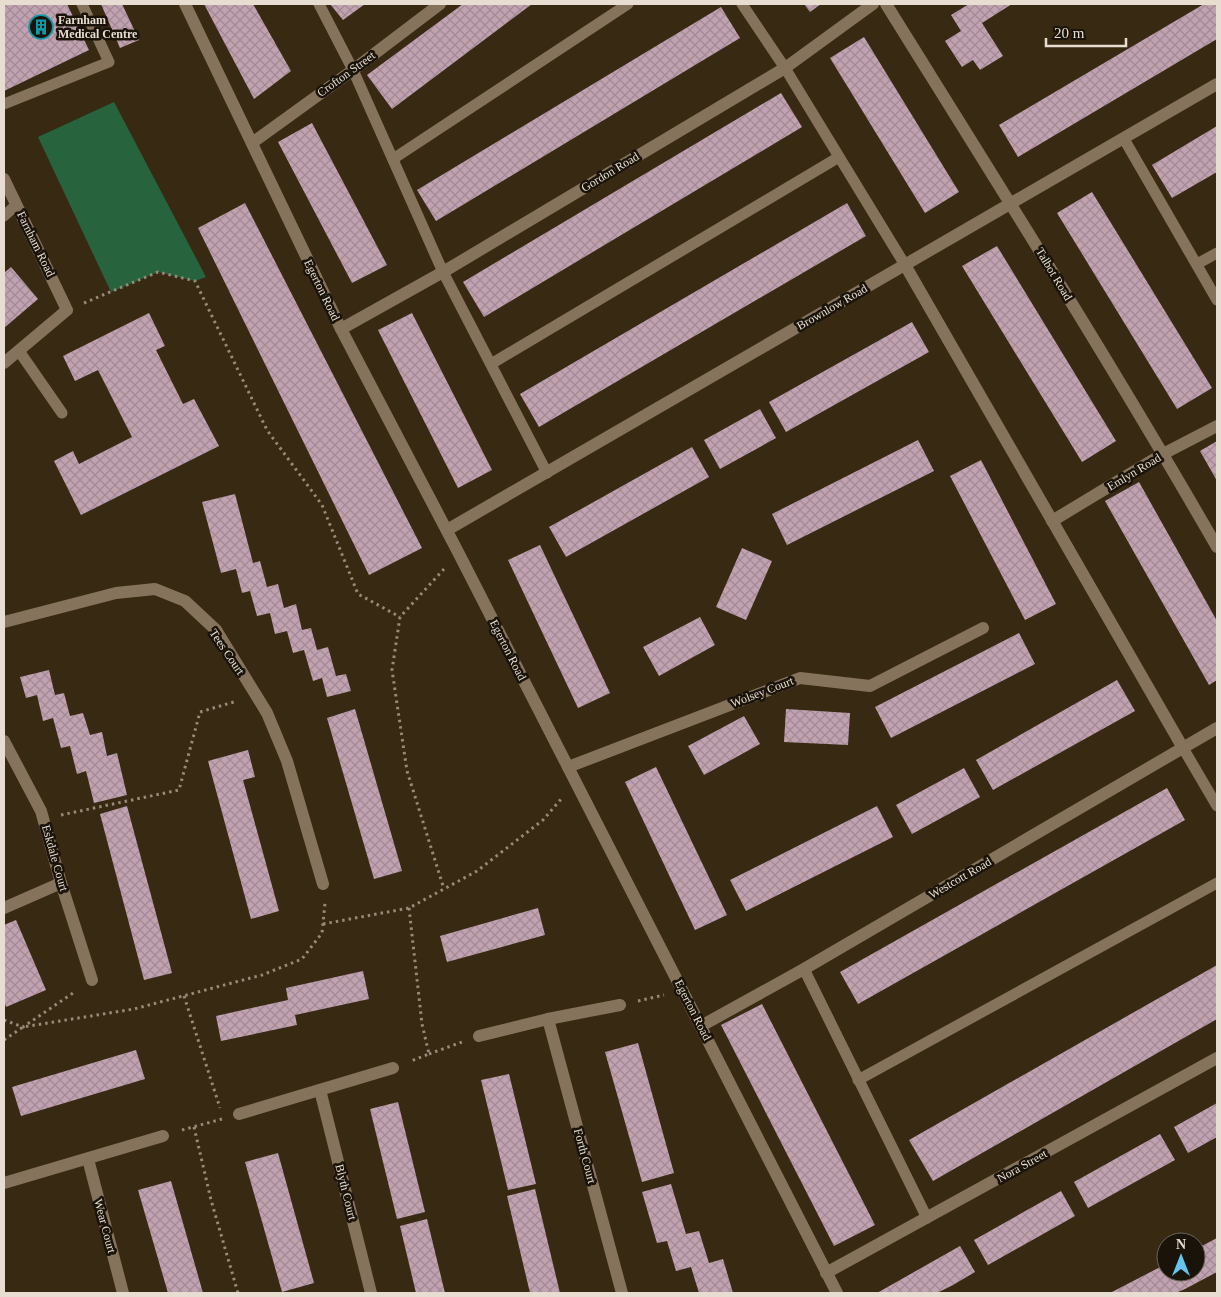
<svg xmlns="http://www.w3.org/2000/svg" width="1221" height="1297" font-family="Georgia,serif">
  <style>
    .grass { fill: #27643e }
    .building { fill: url(#building-cross-hatch) }
    .lines { fill: none; stroke-linecap: round; stroke-linejoin: round }
    .path { stroke: #968a79; stroke-width: 3; stroke-dasharray: 2.5 4; stroke-linecap: butt }
    .service { stroke: #86735b; stroke-width: 11 }
    .minor { stroke: #86735b; stroke-width: 12 }
    .labels { text-anchor: middle; dominant-baseline: central; stroke-width: 5; stroke-linejoin: round; paint-order: stroke }
    .poi-label { font-size: 12px; font-weight: bold; fill: #e7ddd0; stroke: #1a130a; text-anchor: start }
    .street-label { font-size: 12px; fill: #e7ddd0; stroke: #1a130a }
  </style>
  <defs>
    <pattern id="building-cross-hatch" width="8" height="8" patternUnits="userSpaceOnUse" patternTransform="scale(1.25)"><rect width="8" height="8" fill="#c1a2b1"/><path d="M0 0l8 8M0 8l8-8" fill="none" stroke="#a28a94"/></pattern>
  </defs>
  <rect width="100%" height="100%" fill="#382913"/>
  <path class="grass" d="M114 102 206 277 195 281 158 272 111 292 38 137Z"/>
  <g class="building">
    <path d="M4 4H67L89 50 4 91Z"/>
    <path d="M101 4H122L139 40 120 48Z"/>
    <path d="M204 4H253L291 71 254 99Z"/>
    <path d="M330 4H365L343 20Z"/>
    <path d="M463 4H532L392 109 367 75Z"/>
    <path d="M804 4H821L810 12Z"/>
    <path d="M969 4H1012L982 23 1003 56 980 70 973 60 962 67 945 41 961 31 951 15Z"/>
    <path d="M1204 4H1217V39L1018 157 999 125Z"/>
    <path d="M721 7 740 38 436 221 417 190Z"/>
    <path d="M864 37 959 192 925 213 830 58Z"/>
    <path d="M781 93 802 127 484 317 463 282Z"/>
    <path d="M312 123 387 265 352 283 278 142Z"/>
    <path d="M1217 126V172L1172 198 1152 165Z"/>
    <path d="M1092 192 1212 388 1177 409 1057 213Z"/>
    <path d="M245 203 422 548 369 575 198 228Z"/>
    <path d="M847 203 866 236 539 427 520 394Z"/>
    <path d="M997 246 1116 441 1082 462 962 266Z"/>
    <path d="M11 267 38 299 4 328V273Z"/>
    <path d="M149 313 165 346 156 350 183 404 194 399 219 446 81 515 54 461 73 451 79 464 132 437 98 370 75 381 63 356Z"/>
    <path d="M412 313 492 470 458 488 378 330Z"/>
    <path d="M912 322 929 352 786 432 769 402Z"/>
    <path d="M760 409 776 438 720 469 704 440Z"/>
    <path d="M918 440 934 471 787 545 772 514Z"/>
    <path d="M1217 441V481L1200 451Z"/>
    <path d="M692 447 709 477 566 557 549 527Z"/>
    <path d="M981 460 1056 604 1025 620 950 476Z"/>
    <path d="M1139 482 1217 621V680L1209 685 1105 501Z"/>
    <path d="M235 494 253 563 260 561 267 587 278 584 284 608 296 604 302 630 311 628 317 650 328 647 336 676 346 674 351 691 327 697 322 678 313 681 304 650 293 653 287 631 275 634 270 613 257 616 250 591 242 593 236 569 221 573 202 502Z"/>
    <path d="M540 545 610 693 578 708 508 560Z"/>
    <path d="M742 548 772 561 746 620 716 607Z"/>
    <path d="M700 617 715 645 659 676 643 647Z"/>
    <path d="M1019 633 1035 664 891 738 875 707Z"/>
    <path d="M49 670 55 695 64 693 70 716 83 713 90 735 102 732 107 756 117 753 127 795 94 803 86 771 77 774 70 746 61 748 53 718 43 721 37 695 26 698 20 677Z"/>
    <path d="M1117 680 1135 711 993 790 976 760Z"/>
    <path d="M355 709 402 871 374 879 327 718Z"/>
    <path d="M786 709 850 713 848 745 784 742Z"/>
    <path d="M744 716 760 744 704 775 688 746Z"/>
    <path d="M248 750 255 777 243 780 279 911 251 919 208 761Z"/>
    <path d="M656 767 727 915 695 930 625 782Z"/>
    <path d="M964 768 980 797 912 834 896 805Z"/>
    <path d="M1167 788 1185 820 858 1004 840 972Z"/>
    <path d="M127 806 172 973 144 980 100 814Z"/>
    <path d="M877 806 893 837 746 911 730 880Z"/>
    <path d="M538 908 545 935 447 962 440 936Z"/>
    <path d="M16 920 46 990 6 1007 4 1001V925Z"/>
    <path d="M1217 965V1019L933 1181 909 1140Z"/>
    <path d="M363 971 369 999 295 1015 297 1025 221 1041 216 1016 288 1000 286 988Z"/>
    <path d="M762 1004 875 1225 834 1246 721 1025Z"/>
    <path d="M638 1043 674 1173 642 1182 605 1052Z"/>
    <path d="M136 1050 145 1079 21 1116 12 1087Z"/>
    <path d="M509 1074 536 1184 508 1190 481 1080Z"/>
    <path d="M398 1102 425 1212 397 1219 370 1109Z"/>
    <path d="M1217 1103V1137L1188 1153 1174 1127Z"/>
    <path d="M1160 1134 1175 1160 1088 1208 1074 1182Z"/>
    <path d="M278 1153 314 1283 282 1292 245 1162Z"/>
    <path d="M171 1181 203 1293H168L138 1190Z"/>
    <path d="M671 1184 686 1234 699 1231 709 1263 723 1259 733 1293H699L691 1267 676 1271 667 1241 657 1243 642 1192Z"/>
    <path d="M535 1189 560 1293H530L507 1196Z"/>
    <path d="M1061 1191 1075 1216 988 1265 974 1240Z"/>
    <path d="M427 1219 445 1293H416L400 1226Z"/>
    <path d="M1217 1238V1272L1185 1289 1176 1293H1110L1166 1264V1272H1196V1249Z"/>
    <path d="M960 1246 975 1272 953 1285 937 1293H877Z"/>
  </g>
  <g class="lines">
    <g class="path">
      <path d="M84 303 158 272 195 281 267 430 322 505 358 594 400 617"/>
      <path d="M444 569 400 617 392 670 407 771 444 889"/>
      <path d="M61 815 179 790 200 712 237 701"/>
      <path d="M409 908 422 1024 429 1054 411 1061"/>
      <path d="M323 924 409 908 477 871 543 820 562 798"/>
      <path d="M184 996 220 1108"/>
      <path d="M638 1001 664 995"/>
      <path d="M4 1020 23 1027 76 991"/>
      <path d="M4 1040 23 1027 134 1009 262 975 302 959 322 933 325 903"/>
      <path d="M429 1054 462 1042"/>
      <path d="M194 1127 211 1200 238 1293"/>
      <path d="M182 1130 222 1119"/>
    </g>
    <g class="service">
      <path d="M319 4 353 70 443 272 547 473"/>
      <path d="M742 4 785 68 905 265"/>
      <path d="M4 104 109 62 82 4"/>
      <path d="M1124 139 1217 300"/>
      <path d="M393 159 628 4"/>
      <path d="M4 216 16 205"/>
      <path d="M1197 264 1217 253"/>
      <path d="M19 351 62 413"/>
      <path d="M491 364 839 157"/>
      <path d="M1183 748 1217 806"/>
      <path d="M804 969 927 1218"/>
      <path d="M858 1080 1217 883"/>
    </g>
    <g class="minor">
      <path d="M185 4 341 329 458 552 837 1293"/>
      <path d="M886 4C998 184 1111 363 1217 547"/>
      <path d="M252 143 353 70 440 4"/>
      <path d="M4 179 67 310 4 363"/>
      <path d="M905 265 1183 748"/>
      <path d="M341 329 443 272 785 68 873 4"/>
      <path d="M1052 521 1163 454 1217 426"/>
      <path d="M447 530 1217 84"/>
      <path d="M4 622 116 593 155 589 185 601 216 630 267 713 287 761 323 884"/>
      <path d="M4 741 41 811 61 883 92 980"/>
      <path d="M568 767 800 678 870 686 983 628"/>
      <path d="M4 908 61 883"/>
      <path d="M548 1019 622 1293"/>
      <path d="M701 1026 804 969 1217 728"/>
      <path d="M479 1036 548 1019 620 1005"/>
      <path d="M320 1090 371 1293"/>
      <path d="M239 1114 393 1068"/>
      <path d="M88 1159 123 1293"/>
      <path d="M4 1183 163 1136"/>
      <path d="M826 1273 1217 1058"/>
    </g>
  </g>
  <defs>
    <g id="building-ring" transform="scale(1.25)"><circle r="9.5" fill="#1a130a" stroke="#0f9aa8" stroke-width="1.5"/><path d="M-4-6H4V6H1V3H-1V6H-4ZM-2.5-4.3h1.7v1.8h-1.7ZM.8-4.3h1.7v1.8H.8ZM-2.5-1h1.7V.8h-1.7ZM.8-1h1.7V.8H.8Z" fill="#0f9aa8"/></g>
  </defs>
  <g fill-rule="evenodd">
    <use href="#building-ring" x="41" y="27"/>
  </g>
  <g class="labels">
    <g class="poi-label">
      <text x="58" y="20">Farnham<tspan x="58" dy="14">Medical Centre</tspan></text>
    </g>
    <g class="street-label">
      <text transform="translate(346 74) rotate(-36)">Crofton Street</text>
      <text transform="translate(610 172) rotate(-31)">Gordon Road</text>
      <text transform="translate(36 244) rotate(64)">Farnham Road</text>
      <text transform="translate(1054 274) rotate(59)">Talbot Road</text>
      <text transform="translate(322 290) rotate(64)">Egerton Road</text>
      <text transform="translate(832 307) rotate(-30)">Brownlow Road</text>
      <text transform="translate(1134 472) rotate(-31)">Emlyn Road</text>
      <text transform="translate(508 650) rotate(63)">Egerton Road</text>
      <text transform="translate(227 652) rotate(56)">Tees Court</text>
      <text transform="translate(762 692) rotate(-21)">Wolsey Court</text>
      <text transform="translate(55 858) rotate(74)">Eskdale Court</text>
      <text transform="translate(960 878) rotate(-30)">Westcott Road</text>
      <text transform="translate(693 1010) rotate(63)">Egerton Road</text>
      <text transform="translate(585 1156) rotate(75)">Forth Court</text>
      <text transform="translate(1022 1166) rotate(-29)">Nora Street</text>
      <text transform="translate(346 1192) rotate(76)">Blyth Court</text>
      <text transform="translate(105 1226) rotate(75)">Wear Court</text>
    </g>
  </g>
  <rect width="1221" height="1297" fill="none" stroke="#e7ddd0" stroke-width="10"/>
  <g transform="translate(1181 1257)"><circle r="24" fill="#1a130a" stroke="#6c6459"/>
  <path d="M0-4L9 19L0 12L-9 19Z" fill="#65c5ef"/>
  <text y="-8" font-size="14" font-weight="bold" text-anchor="middle" fill="#e7ddd0">N</text>
  </g>
  <path d="M1046 38v8h80v-8" fill="none" stroke="#e7ddd0" stroke-width="2.5"/>
  <text x="1054" y="38" font-size="15" fill="#e7ddd0" stroke="#1a130a" stroke-width="4" paint-order="stroke">20 m</text>
</svg>
